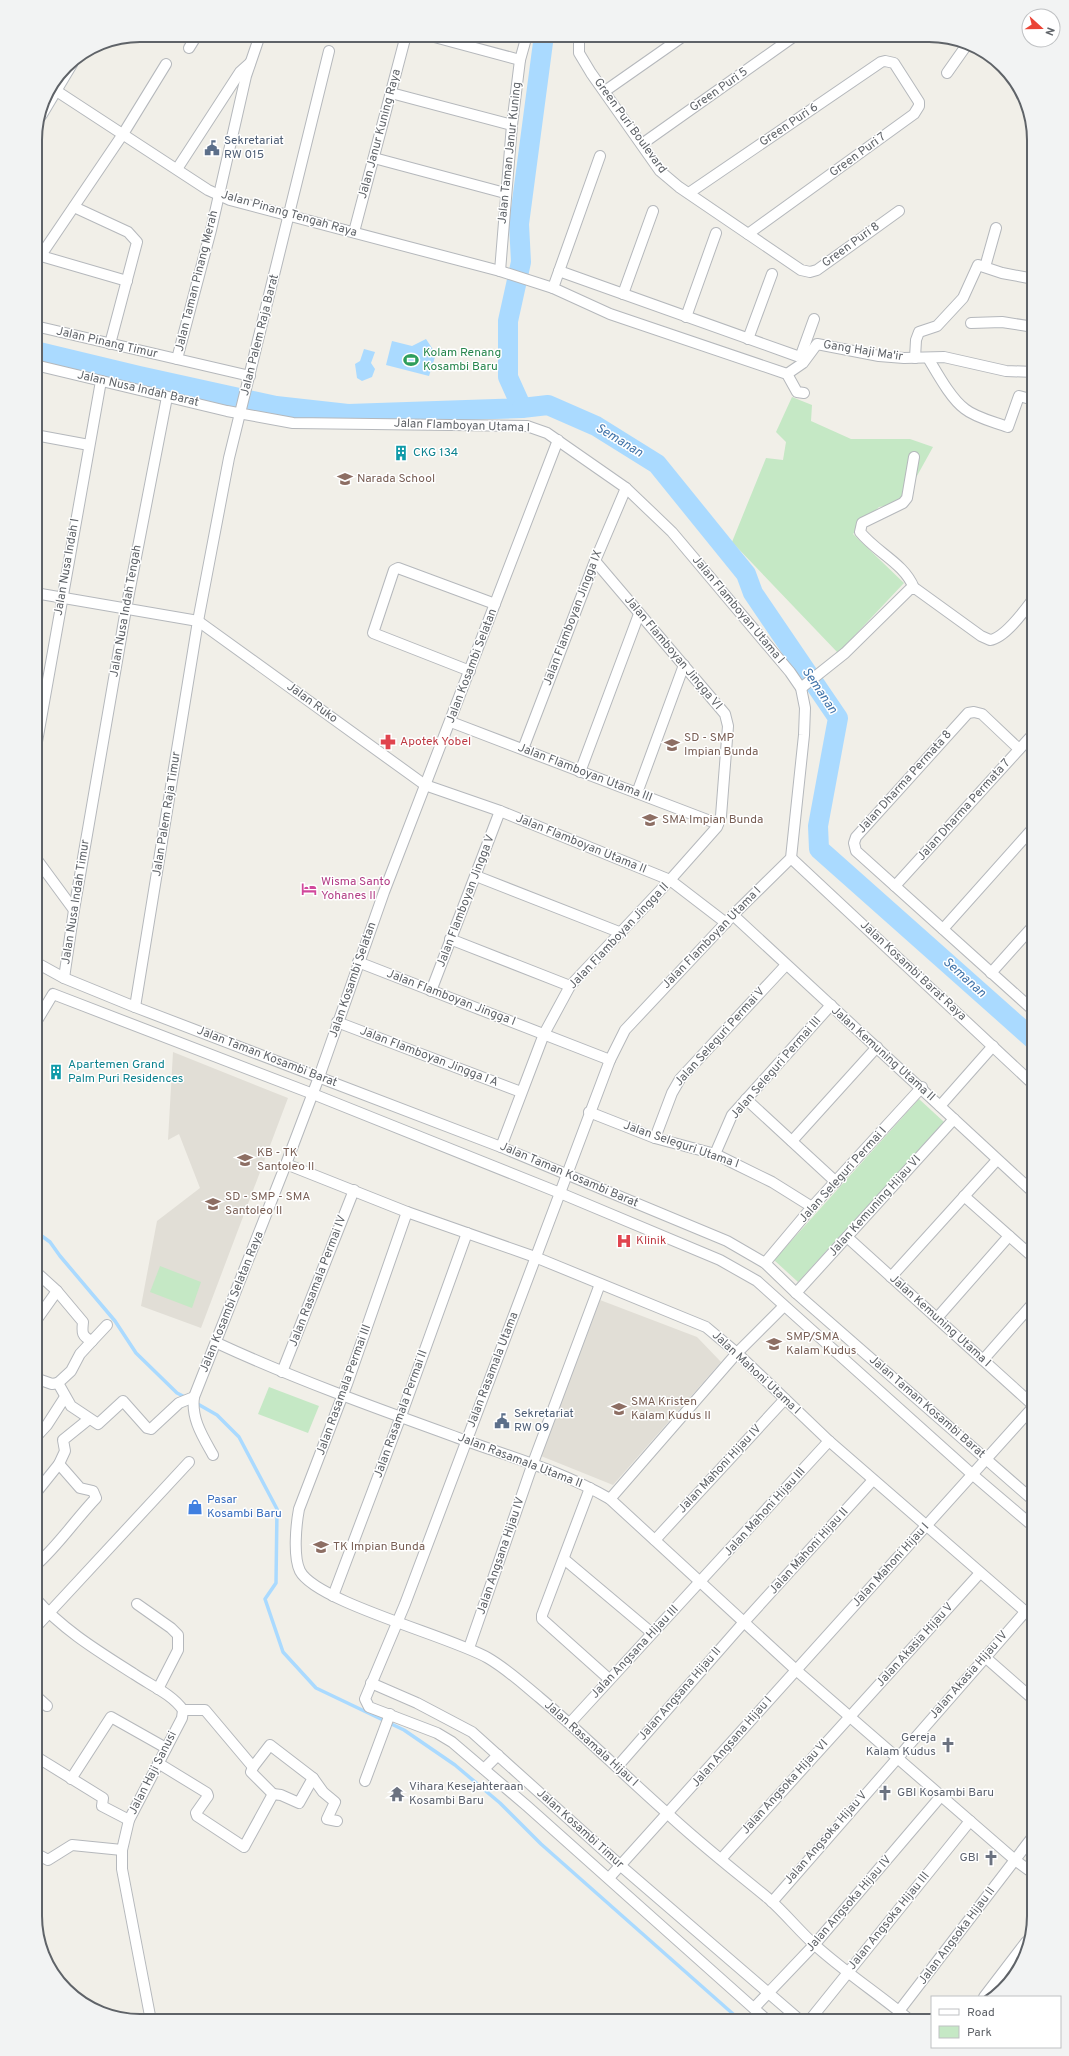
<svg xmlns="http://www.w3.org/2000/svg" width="1069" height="2056" font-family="Overpass,sans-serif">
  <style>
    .education { fill: #e1ded6 }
    .green { fill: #c5e8c5 }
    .water { fill: #aadaff }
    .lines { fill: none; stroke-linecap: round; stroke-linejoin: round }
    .stream { stroke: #aadaff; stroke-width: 3.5 }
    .river { stroke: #aadaff; stroke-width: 20 }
    .street-casing { stroke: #b5b8bc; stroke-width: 12 }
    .secondary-casing { stroke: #b6babf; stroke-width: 16 }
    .street { stroke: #fff; stroke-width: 10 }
    .secondary { stroke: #fff; stroke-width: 14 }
    .labels { text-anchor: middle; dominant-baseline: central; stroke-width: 3; stroke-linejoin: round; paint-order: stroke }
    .street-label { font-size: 12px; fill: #5f6368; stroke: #fff }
    .service-label { font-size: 12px; fill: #4e5e75; stroke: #fff; text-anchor: start }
    .leisure-label { font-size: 12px; fill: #27864d; stroke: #fff; text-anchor: start }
    .culture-label { font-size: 12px; fill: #0d838f; stroke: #fff; text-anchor: start }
    .education-label { font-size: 12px; fill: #785e54; stroke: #fff; text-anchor: start }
    .health-label { font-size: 12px; fill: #be3a42; stroke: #fff; text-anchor: start }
    .hotel-label { font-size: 12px; fill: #b23c85; stroke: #fff; text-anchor: start }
    .shop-label { font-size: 12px; fill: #366cbe; stroke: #fff; text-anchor: start }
    .worship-label { font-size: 12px; fill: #5b616d; stroke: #fff; text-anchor: end }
    .water-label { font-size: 13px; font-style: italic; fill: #4174aa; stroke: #fff }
    .rim { fill: none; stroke: #5f6368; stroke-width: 2 }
  </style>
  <rect width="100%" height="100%" fill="#f1efe8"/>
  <g class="education">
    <path d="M173 1052 288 1098 201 1328 141 1306 157 1221 200 1188 179 1134 168 1140Z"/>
    <path d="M600 1300 697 1337 721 1362 613 1485 541 1456Z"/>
  </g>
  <g class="green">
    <path d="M792 397 812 405 811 421 851 439H910L933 447 902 503 879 507 853 534 904 583 838 653 732 542 766 458 783 460 786 442 776 432Z"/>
    <path d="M919 1099 944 1122 798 1282 774 1260Z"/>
    <path d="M160 1266 201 1282 192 1308 150 1292Z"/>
    <path d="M269 1387 319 1406 308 1433 258 1414Z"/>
  </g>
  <g class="water">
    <path d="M426 339 436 354 429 376 386 365 392 341 412 346Z"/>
    <path d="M364 349 375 352 371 363 375 369 372 377 362 381 357 378 355 364 360 361Z"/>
  </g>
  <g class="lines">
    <g class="stream">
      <path d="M35 1231 50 1242 60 1256 115 1321 136 1353 177 1393 187 1398"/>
      <path d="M196 1403 217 1415 239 1437 277 1509 276 1583 265 1599 283 1652 316 1688 404 1730 455 1765 500 1803 541 1844 741 2021"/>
    </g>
    <g class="river">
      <path d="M35 351 139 376 276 406 348 414 522 408 508 377V321L521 262 519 224 544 35"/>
      <path d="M522 408 548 405 596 426 657 464 746 574 753 593 838 718 818 826 819 849 1034 1040"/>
    </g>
    <g class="street-casing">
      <g id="street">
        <path d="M427 35 520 60"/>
        <path d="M579 35V53L591 73 660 171 679 187 801 270 810 272 817 270 899 211"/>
        <path d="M189 48 197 35"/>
        <path d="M947 73 966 46"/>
        <path d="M55 90 208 190 230 200 500 271 553 288 610 314 787 374 797 392 804 393"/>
        <path d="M605 91 685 35"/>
        <path d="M391 93 512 125"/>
        <path d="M642 144 796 35"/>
        <path d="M374 158 505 193"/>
        <path d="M177 169 240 72 250 63"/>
        <path d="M689 193 881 62 885 61 894 63 919 102V106L914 114 748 234"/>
        <path d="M74 207 128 232 137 242 110 344"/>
        <path d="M354 232 406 35"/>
        <path d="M41 256 127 281"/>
        <path d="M35 264 123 134 166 64"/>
        <path d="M985 267 996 228"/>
        <path d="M500 271 512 125 520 60 527 35"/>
        <path d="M559 271 797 356 801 355 814 319"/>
        <path d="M553 288 600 156"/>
        <path d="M623 294 653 211"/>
        <path d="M686 317 716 233"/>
        <path d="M971 323 1002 322 1034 327"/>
        <path d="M35 326 250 376"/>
        <path d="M748 339 772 274"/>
        <path d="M915 358 916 340 919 332 937 326 963 298 978 265 1002 273 1034 279"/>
        <path d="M928 358C937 373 951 399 965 409 976 418 995 422 1008 427L1019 396 1034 400"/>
        <path d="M177 359 211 230 246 76 260 35"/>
        <path d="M35 365 227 411 293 423 527 426 547 433 626 488 672 532 790 672 801 688 805 708 804 735 791 858 733 915 625 1030 610 1060 566 1177 405 1604 365 1699 369 1707 437 1733 452 1742 527 1806 768 2021"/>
        <path d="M787 374 803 363 817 344 879 356 904 358 944 357 1006 371 1034 372"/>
        <path d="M35 435 89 445"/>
        <path d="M914 588C904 563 877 553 860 532L862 523 903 503 907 498 914 457"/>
        <path d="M35 593 198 621 425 785 500 811 670 880 726 923"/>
        <path d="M470 671 373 633 394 570 398 568 495 604"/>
        <path d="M801 688 845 653 910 589H916L981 636 990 640C1005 638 1025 610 1034 598"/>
        <path d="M451 722 718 824"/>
        <path d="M523 749 595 561 626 488"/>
        <path d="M1019 749 982 714 974 712 968 713 856 837 854 843 856 851 1034 1011"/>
        <path d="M35 753 101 381"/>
        <path d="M580 772 639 614"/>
        <path d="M637 793 684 665"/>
        <path d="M35 857 74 910"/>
        <path d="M791 858 1034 1085"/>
        <path d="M476 876 619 932"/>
        <path d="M895 886 1034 733"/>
        <path d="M733 915 1034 1193"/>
        <path d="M943 929 1034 827"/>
        <path d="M450 939 570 986"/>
        <path d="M35 962 64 978 135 1007 501 1147 727 1241 765 1263 796 1293 1034 1501"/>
        <path d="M358 962 610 1060"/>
        <path d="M991 973 1034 925"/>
        <path d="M64 978 74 910 126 609 167 397"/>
        <path d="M431 991 500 811"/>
        <path d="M135 1007 198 621 229 458 329 51"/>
        <path d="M337 1022 521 1092"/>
        <path d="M35 1024 53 994 313 1094 560 1193 720 1260 757 1281 973 1475 1034 1527"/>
        <path d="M746 1099 836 1182"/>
        <path d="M940 1106 993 1046"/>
        <path d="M589 1112 655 1138 715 1154 772 1182 812 1207"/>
        <path d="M655 1138 672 1093 680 1079 786 965"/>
        <path d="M792 1141 877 1047"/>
        <path d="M501 1147 544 1034 570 986 670 880 717 827 721 816 728 726 725 714 595 561"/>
        <path d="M715 1154 732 1115 831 1005"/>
        <path d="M286 1164 407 1212 535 1257 706 1327 737 1353 829 1441 1034 1619"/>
        <path d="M964 1196 1034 1258"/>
        <path d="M407 1212 347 1384 299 1509C296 1525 293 1557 300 1571 316 1602 452 1637 488 1658 507 1669 523 1684 540 1698 584 1735 624 1775 667 1813 699 1843 735 1871 769 1899 786 1914 799 1931 816 1946 846 1973 880 1995 911 2021"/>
        <path d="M765 1263 812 1207 922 1087"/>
        <path d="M35 1271 57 1291 83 1322C82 1332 81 1336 92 1341L80 1354 71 1371 58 1383 71 1406 98 1424 123 1401 147 1428 151 1429 179 1403 194 1397"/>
        <path d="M891 1277 997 1160"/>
        <path d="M796 1293 954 1119"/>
        <path d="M937 1318 1009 1236"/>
        <path d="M35 1322 57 1291"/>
        <path d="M92 1341 107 1325"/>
        <path d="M217 1343C297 1380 381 1410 464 1440 514 1458 564 1472 610 1499L796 1670 1015 1860 1034 1874"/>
        <path d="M983 1360 1034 1302"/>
        <path d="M282 1372 354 1190"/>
        <path d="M35 1378 52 1384 58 1383"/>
        <path d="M35 1438 47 1425 65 1397"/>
        <path d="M213 1455C203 1437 191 1419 194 1397L286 1164 319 1077 384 892 558 440"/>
        <path d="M590 1488 542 1615V1619L609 1679"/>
        <path d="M35 1494 59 1464 65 1451 63 1440 89 1419"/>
        <path d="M610 1499 737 1353 784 1306"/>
        <path d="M655 1540 785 1399"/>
        <path d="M564 1559 652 1633"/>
        <path d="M35 1566C58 1546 75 1520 96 1498L93 1491 80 1488 59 1464"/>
        <path d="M333 1596 401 1416 467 1233"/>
        <path d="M35 1598C63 1630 98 1651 134 1674 150 1685 172 1694 183 1710L182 1718 129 1820 122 1850V1869L151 2021"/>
        <path d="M137 1604 171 1628 178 1635V1650L158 1689"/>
        <path d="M35 1628 189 1462"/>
        <path d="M469 1648 533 1463 600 1284"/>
        <path d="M985 1657 1034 1700"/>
        <path d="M371 1683 417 1703 472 1732 621 1866 801 2021"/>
        <path d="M35 1695 47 1706"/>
        <path d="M183 1710H205L253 1767 270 1745 313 1778 323 1792 335 1802 327 1819 337 1821"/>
        <path d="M570 1723 829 1441"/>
        <path d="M35 1756 103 1798 102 1806 129 1820"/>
        <path d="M158 1763 207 1793 208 1796 196 1813 197 1816 244 1847 273 1794 281 1795 299 1803 313 1778"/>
        <path d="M253 1767 251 1772 273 1794"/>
        <path d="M617 1767 744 1622 873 1480"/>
        <path d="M484 1769 498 1755"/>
        <path d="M71 1779 111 1717 166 1748"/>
        <path d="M365 1781 390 1714"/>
        <path d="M35 1853 48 1860 72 1845 122 1850"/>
        <path d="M721 1859 980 1573"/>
        <path d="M609 1878 1034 1406 847 1237"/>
        <path d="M772 1902 1025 1612"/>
        <path d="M984 1997 1026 1942"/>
        <path d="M754 2008 814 1945 941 1796"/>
        <path d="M899 2011 1034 1835"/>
        <path d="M809 2021 970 1821"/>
      </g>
    </g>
    <g class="secondary-casing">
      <path id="secondary" d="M40 114 71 62"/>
    </g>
    <use href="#street" class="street"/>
    <use href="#secondary" class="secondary"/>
  </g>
  <defs>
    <g id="civic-bare" transform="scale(1.2)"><path d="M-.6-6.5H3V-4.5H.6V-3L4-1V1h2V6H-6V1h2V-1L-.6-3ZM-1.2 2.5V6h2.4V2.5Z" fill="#5c6f8a" stroke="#fff" stroke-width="2.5" paint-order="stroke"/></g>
    <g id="stadium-bare" transform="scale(1.2)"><path d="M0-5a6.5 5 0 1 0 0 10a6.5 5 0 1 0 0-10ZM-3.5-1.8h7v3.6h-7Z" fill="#2e9e5b" stroke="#fff" stroke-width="2.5" paint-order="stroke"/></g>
    <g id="building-bare" transform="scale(1.2)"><path d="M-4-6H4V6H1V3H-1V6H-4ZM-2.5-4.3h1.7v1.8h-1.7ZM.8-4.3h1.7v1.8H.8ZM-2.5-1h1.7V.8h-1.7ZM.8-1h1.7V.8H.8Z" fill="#0f9aa8" stroke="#fff" stroke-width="2.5" paint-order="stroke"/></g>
    <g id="school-bare" transform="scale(1.2)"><path d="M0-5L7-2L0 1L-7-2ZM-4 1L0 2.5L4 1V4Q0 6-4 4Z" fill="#8d6e63" stroke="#fff" stroke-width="2.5" paint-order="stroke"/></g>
    <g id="pharmacy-bare" transform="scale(1.2)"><path d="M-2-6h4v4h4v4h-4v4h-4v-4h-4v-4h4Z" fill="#e0444e" stroke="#fff" stroke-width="2.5" paint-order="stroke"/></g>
    <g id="hotel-bare" transform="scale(1.2)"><path d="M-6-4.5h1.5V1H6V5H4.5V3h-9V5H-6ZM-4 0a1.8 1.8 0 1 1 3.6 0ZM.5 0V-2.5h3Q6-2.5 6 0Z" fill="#d1479c" stroke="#fff" stroke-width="2.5" paint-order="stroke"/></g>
    <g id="hospital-bare" transform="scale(1.2)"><path d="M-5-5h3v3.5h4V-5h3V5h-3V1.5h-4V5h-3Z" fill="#e0444e" stroke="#fff" stroke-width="2.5" paint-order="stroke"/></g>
    <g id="shop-bare" transform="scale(1.2)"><path d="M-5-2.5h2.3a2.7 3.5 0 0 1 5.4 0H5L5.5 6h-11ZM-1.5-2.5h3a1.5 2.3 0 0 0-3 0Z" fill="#3f7fe0" stroke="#fff" stroke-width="2.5" paint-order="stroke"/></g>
    <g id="church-bare" transform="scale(1.2)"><path d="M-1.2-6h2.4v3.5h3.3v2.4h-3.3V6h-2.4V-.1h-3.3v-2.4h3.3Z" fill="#6b7280" stroke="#fff" stroke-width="2.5" paint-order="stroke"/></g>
    <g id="temple-bare" transform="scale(1.2)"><path d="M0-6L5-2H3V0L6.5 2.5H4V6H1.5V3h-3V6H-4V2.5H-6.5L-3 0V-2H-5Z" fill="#6b7280" stroke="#fff" stroke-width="2.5" paint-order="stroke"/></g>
  </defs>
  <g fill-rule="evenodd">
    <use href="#civic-bare" x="212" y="148"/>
    <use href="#stadium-bare" x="411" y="360"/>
    <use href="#building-bare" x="401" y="453"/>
    <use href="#school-bare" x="345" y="479"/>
    <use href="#pharmacy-bare" x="388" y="742"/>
    <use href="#school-bare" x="672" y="745"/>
    <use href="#school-bare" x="650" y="820"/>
    <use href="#hotel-bare" x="309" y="889"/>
    <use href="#building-bare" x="56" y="1072"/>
    <use href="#school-bare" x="245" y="1160"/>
    <use href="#school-bare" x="213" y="1204"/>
    <use href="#hospital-bare" x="624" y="1241"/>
    <use href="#school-bare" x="774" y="1344"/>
    <use href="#school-bare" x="619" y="1409"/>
    <use href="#civic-bare" x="502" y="1421"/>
    <use href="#shop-bare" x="195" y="1507"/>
    <use href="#school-bare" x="321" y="1547"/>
    <use href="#church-bare" x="948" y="1745"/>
    <use href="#church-bare" x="885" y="1793"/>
    <use href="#temple-bare" x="397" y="1794"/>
    <use href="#church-bare" x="991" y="1858"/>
  </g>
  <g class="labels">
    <g class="street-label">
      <text transform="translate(719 90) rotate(-35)">Green Puri 5</text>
      <text transform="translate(789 125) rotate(-34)">Green Puri 6</text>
      <text transform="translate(630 126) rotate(54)">Green Puri Boulevard</text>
      <text transform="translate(380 134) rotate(-75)">Jalan Janur Kuning Raya</text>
      <text transform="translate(510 153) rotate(-84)">Jalan Taman Janur Kuning</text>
      <text transform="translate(858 155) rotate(-36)">Green Puri 7</text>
      <text transform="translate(289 214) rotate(16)">Jalan Pinang Tengah Raya</text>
      <text transform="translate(851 245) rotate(-36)">Green Puri 8</text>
      <text transform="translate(197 281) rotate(-76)">Jalan Taman Pinang Merah</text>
      <text transform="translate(260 335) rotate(-76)">Jalan Palem Raja Barat</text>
      <text transform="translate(107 343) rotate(13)">Jalan Pinang Timur</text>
      <text transform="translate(863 351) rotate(9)">Gang Haji Ma'ir</text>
      <text transform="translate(138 389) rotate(13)">Jalan Nusa Indah Barat</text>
      <text transform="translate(462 426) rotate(2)">Jalan Flamboyan Utama I</text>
      <text transform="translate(67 567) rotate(-80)">Jalan Nusa Indah I</text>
      <text transform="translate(738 610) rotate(50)">Jalan Flamboyan Utama I</text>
      <text transform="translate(126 611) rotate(-80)">Jalan Nusa Indah Tengah</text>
      <text transform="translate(573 618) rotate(-69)">Jalan Flamboyan Jingga IX</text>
      <text transform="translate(673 653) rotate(50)">Jalan Flamboyan Jingga VI</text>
      <text transform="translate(472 666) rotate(-69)">Jalan Kosambi Selatan</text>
      <text transform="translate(312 703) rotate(36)">Jalan Ruko</text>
      <text transform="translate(585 773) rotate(21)">Jalan Flamboyan Utama III</text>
      <text transform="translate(905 782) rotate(-48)">Jalan Dharma Permata 8</text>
      <text transform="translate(964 810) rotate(-48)">Jalan Dharma Permata 7</text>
      <text transform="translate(167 814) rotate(-81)">Jalan Palem Raja Timur</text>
      <text transform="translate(581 844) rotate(22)">Jalan Flamboyan Utama II</text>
      <text transform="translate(466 901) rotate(-69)">Jalan Flamboyan Jingga V</text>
      <text transform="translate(76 902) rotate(-81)">Jalan Nusa Indah Timur</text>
      <text transform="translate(619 936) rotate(-47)">Jalan Flamboyan Jingga II</text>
      <text transform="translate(712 938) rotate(-46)">Jalan Flamboyan Utama I</text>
      <text transform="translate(913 971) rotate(43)">Jalan Kosambi Barat Raya</text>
      <text transform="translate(353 980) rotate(-71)">Jalan Kosambi Selatan</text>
      <text transform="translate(451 998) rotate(21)">Jalan Flamboyan Jingga I</text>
      <text transform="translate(720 1037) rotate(-48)">Jalan Seleguri Permai V</text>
      <text transform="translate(883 1054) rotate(42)">Jalan Kemuning Utama II</text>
      <text transform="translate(267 1057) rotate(21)">Jalan Taman Kosambi Barat</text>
      <text transform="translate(429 1057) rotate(21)">Jalan Flamboyan Jingga I A</text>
      <text transform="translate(776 1068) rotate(-49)">Jalan Seleguri Permai III</text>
      <text transform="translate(681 1145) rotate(19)">Jalan Seleguri Utama I</text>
      <text transform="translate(569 1175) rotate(23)">Jalan Taman Kosambi Barat</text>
      <text transform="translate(843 1175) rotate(-48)">Jalan Seleguri Permai I</text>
      <text transform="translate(875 1206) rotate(-48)">Jalan Kemuning Hijau VI</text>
      <text transform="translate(318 1281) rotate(-69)">Jalan Rasamala Permai IV</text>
      <text transform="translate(232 1302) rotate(-68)">Jalan Kosambi Selatan Raya</text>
      <text transform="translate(940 1321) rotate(42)">Jalan Kemuning Utama I</text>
      <text transform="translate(493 1370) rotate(-69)">Jalan Rasamala Utama</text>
      <text transform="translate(756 1373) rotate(43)">Jalan Mahoni Utama I</text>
      <text transform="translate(344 1390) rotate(-70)">Jalan Rasamala Permai III</text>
      <text transform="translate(927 1407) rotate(41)">Jalan Taman Kosambi Barat</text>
      <text transform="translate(401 1414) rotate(-70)">Jalan Rasamala Permai II</text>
      <text transform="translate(520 1461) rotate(21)">Jalan Rasamala Utama II</text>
      <text transform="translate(720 1469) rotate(-47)">Jalan Mahoni Hijau IV</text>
      <text transform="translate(765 1512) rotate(-48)">Jalan Mahoni Hijau III</text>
      <text transform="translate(809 1551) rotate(-48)">Jalan Mahoni Hijau II</text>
      <text transform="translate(501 1556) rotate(-71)">Jalan Angsana Hijau IV</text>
      <text transform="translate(891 1565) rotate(-48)">Jalan Mahoni Hijau I</text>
      <text transform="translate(915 1645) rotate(-48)">Jalan Akasia Hijau V</text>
      <text transform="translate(635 1652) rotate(-47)">Jalan Angsana Hijau III</text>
      <text transform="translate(969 1675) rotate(-49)">Jalan Akasia Hijau IV</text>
      <text transform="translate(680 1694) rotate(-49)">Jalan Angsana Hijau II</text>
      <text transform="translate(732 1742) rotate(-49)">Jalan Angsana Hijau I</text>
      <text transform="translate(591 1744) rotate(42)">Jalan Rasamala Hijau I</text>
      <text transform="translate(153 1773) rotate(-63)">Jalan Haji Sanusi</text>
      <text transform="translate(785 1787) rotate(-48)">Jalan Angsoka Hijau VI</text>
      <text transform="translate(580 1829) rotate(42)">Jalan Kosambi Timur</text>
      <text transform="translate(826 1838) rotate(-49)">Jalan Angsoka Hijau V</text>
      <text transform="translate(849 1904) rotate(-49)">Jalan Angsoka Hijau IV</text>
      <text transform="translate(889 1921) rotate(-51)">Jalan Angsoka Hijau III</text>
      <text transform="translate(957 1936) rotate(-53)">Jalan Angsoka Hijau II</text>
    </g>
    <g class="service-label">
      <text x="224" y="141">Sekretariat<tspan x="224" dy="14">RW 015</tspan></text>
      <text x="514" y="1414">Sekretariat<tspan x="514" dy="14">RW 09</tspan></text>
    </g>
    <g class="leisure-label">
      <text x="423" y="353">Kolam Renang<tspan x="423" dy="14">Kosambi Baru</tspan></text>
    </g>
    <g class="culture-label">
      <text x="413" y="453">CKG 134</text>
      <text x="68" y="1065">Apartemen Grand<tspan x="68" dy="14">Palm Puri Residences</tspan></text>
    </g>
    <g class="education-label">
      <text x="357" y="479">Narada School</text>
      <text x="684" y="738">SD - SMP<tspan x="684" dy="14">Impian Bunda</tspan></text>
      <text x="662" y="820">SMA Impian Bunda</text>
      <text x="257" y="1153">KB - TK<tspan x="257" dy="14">Santoleo II</tspan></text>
      <text x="225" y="1197">SD - SMP - SMA<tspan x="225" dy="14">Santoleo II</tspan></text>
      <text x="786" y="1337">SMP/SMA<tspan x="786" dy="14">Kalam Kudus</tspan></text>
      <text x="631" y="1402">SMA Kristen<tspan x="631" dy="14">Kalam Kudus II</tspan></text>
      <text x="333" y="1547">TK Impian Bunda</text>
    </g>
    <g class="health-label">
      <text x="400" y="742">Apotek Yobel</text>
      <text x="636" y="1241">Klinik</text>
    </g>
    <g class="hotel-label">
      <text x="321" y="882">Wisma Santo<tspan x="321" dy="14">Yohanes II</tspan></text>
    </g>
    <g class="shop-label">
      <text x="207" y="1500">Pasar<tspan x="207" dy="14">Kosambi Baru</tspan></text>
    </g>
    <g class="worship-label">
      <text x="936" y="1738">Gereja<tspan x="936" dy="14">Kalam Kudus</tspan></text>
      <text x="409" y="1787" text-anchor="start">Vihara Kesejahteraan<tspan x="409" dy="14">Kosambi Baru</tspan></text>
      <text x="897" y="1793" text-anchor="start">GBI Kosambi Baru</text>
      <text x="979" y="1858">GBI</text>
    </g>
    <g class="water-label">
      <text transform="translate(619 441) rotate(31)">Semanan</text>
      <text transform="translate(819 691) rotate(56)">Semanan</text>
      <text transform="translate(964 978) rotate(42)">Semanan</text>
    </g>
  </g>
  <path d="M0 0H1069V2056H0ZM140 42H929A98 98 0 0 1 1027 140V1916A98 98 0 0 1 929 2014H140A98 98 0 0 1 42 1916V140A98 98 0 0 1 140 42Z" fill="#f2f3f3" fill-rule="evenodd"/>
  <path class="rim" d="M140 42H929A98 98 0 0 1 1027 140V1916A98 98 0 0 1 929 2014H140A98 98 0 0 1 42 1916V140A98 98 0 0 1 140 42Z"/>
  <rect x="931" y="1996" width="130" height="52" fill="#ffffff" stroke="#bfc1c3"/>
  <rect x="939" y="2009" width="20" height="6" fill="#ffffff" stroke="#bfc1c3"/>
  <text x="967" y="2016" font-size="12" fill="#5f6368">Road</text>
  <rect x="939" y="2026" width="20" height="12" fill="#c5e8c5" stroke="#bfc1c3"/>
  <text x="967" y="2036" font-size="12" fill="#5f6368">Park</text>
  <g transform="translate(1041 28) rotate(111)"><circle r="19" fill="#ffffff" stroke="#bfc1c3"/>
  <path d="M0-3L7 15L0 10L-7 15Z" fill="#ea4335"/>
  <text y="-6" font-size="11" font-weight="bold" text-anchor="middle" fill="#5f6368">N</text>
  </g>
</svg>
